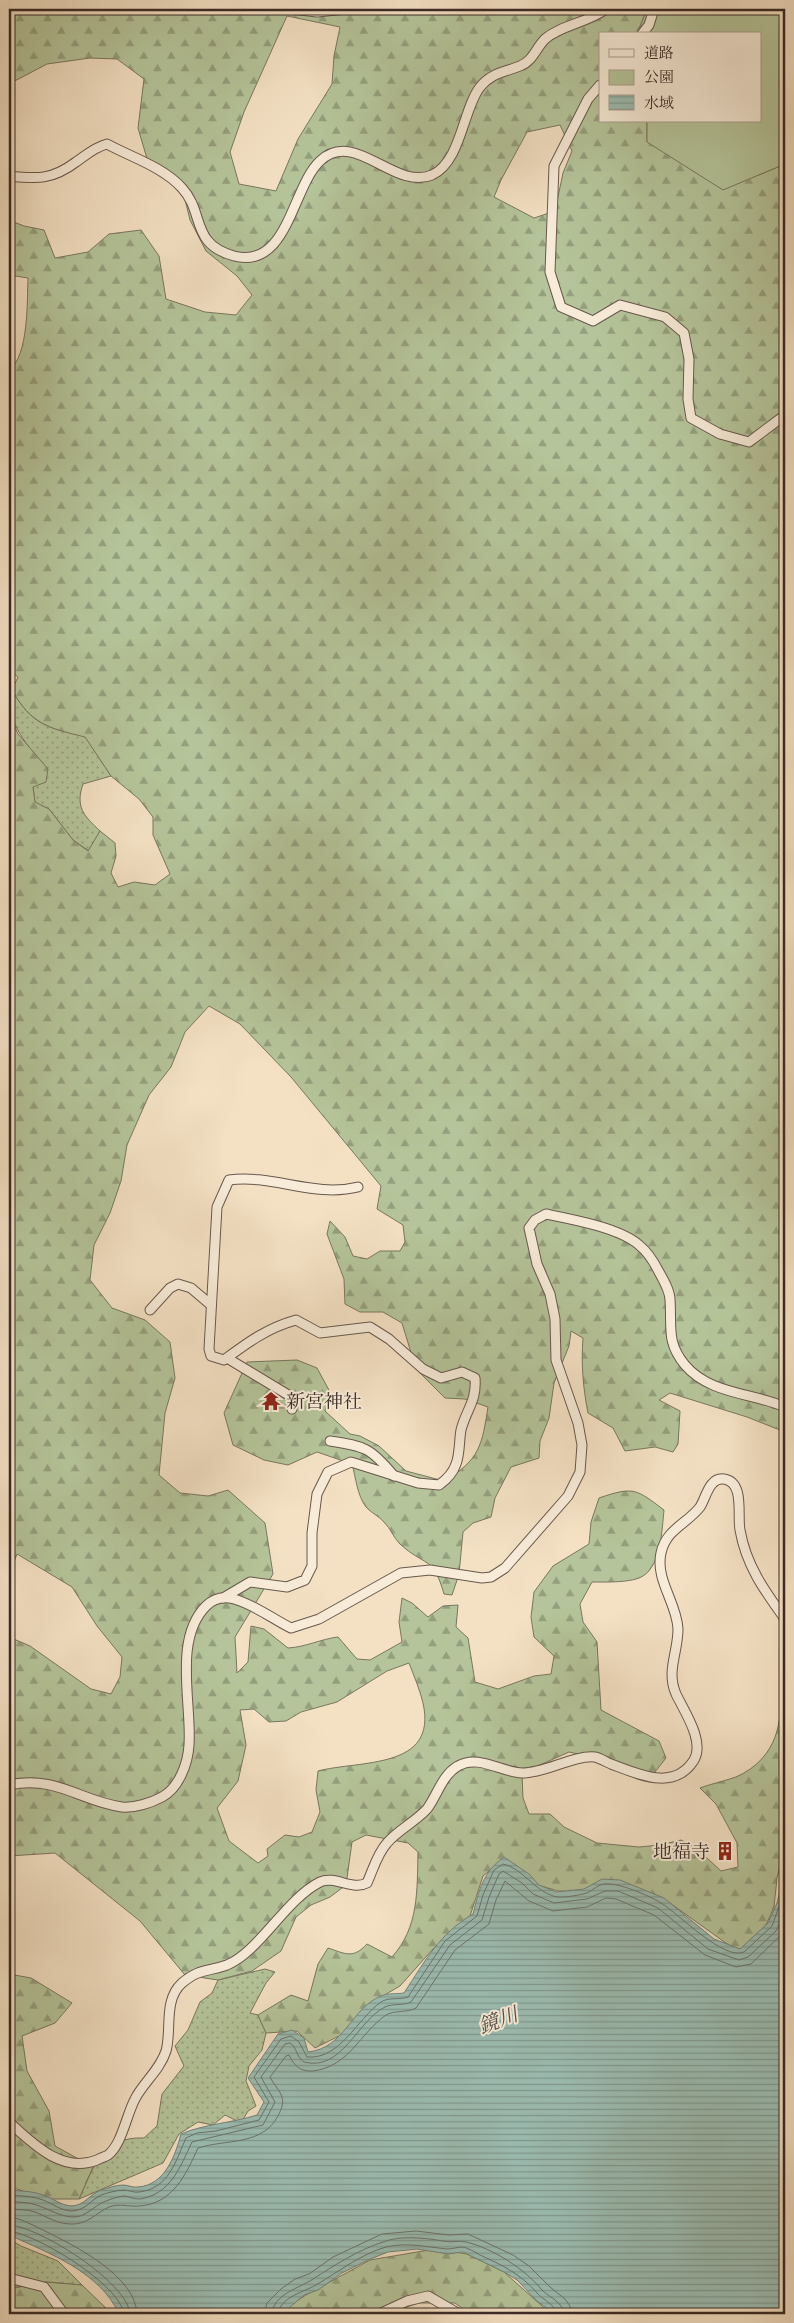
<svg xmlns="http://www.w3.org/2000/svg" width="794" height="2323" font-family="'EB Garamond','Noto Serif JP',serif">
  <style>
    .grass { fill: url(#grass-dots); stroke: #787760 }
    .forest { fill: url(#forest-firs); stroke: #787760; fill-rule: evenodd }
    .park { fill: #b5c49a; stroke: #787760 }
    .water { fill: url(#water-rules); stroke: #75837b }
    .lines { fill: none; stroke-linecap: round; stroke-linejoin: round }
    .shore { stroke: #6b746c; stroke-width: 1 }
    .street-casing { stroke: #68584d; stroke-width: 11 }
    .street { stroke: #f8ecd9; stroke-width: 9 }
    .labels { text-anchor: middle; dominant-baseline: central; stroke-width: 4; stroke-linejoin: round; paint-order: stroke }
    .poi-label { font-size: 19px; fill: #3a2a25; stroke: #f8ecd9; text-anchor: start }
    .water-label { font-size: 20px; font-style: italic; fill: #524f49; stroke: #f8ecd9 }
  </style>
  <defs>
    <pattern id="grass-dots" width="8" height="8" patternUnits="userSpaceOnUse" patternTransform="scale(1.25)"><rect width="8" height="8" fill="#b5c49a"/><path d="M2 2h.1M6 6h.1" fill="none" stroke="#949f7d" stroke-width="1.8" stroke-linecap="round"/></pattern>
    <pattern id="forest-firs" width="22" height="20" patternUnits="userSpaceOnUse" patternTransform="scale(1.25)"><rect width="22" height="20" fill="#b5c49a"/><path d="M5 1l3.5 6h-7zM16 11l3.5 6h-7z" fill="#949f7d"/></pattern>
    <pattern id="water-rules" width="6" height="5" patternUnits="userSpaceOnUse" patternTransform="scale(1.25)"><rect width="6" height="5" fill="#9cbeb4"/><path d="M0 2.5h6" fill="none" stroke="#809b92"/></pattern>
  </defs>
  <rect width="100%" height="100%" fill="#f4e1c4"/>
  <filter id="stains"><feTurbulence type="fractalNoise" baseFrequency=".004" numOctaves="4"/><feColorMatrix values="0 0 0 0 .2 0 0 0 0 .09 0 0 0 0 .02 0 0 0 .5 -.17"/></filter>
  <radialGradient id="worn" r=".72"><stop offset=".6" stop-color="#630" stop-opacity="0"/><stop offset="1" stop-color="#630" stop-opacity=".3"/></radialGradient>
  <g class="grass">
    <path d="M12 690C31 724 48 729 85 736L111 776 83 784C75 807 84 816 100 831L89 851 73 840 49 809 35 803 33 787 47 769C26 743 9 727 9 693Z"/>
    <path d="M265 1969 275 1972 266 1983 250 2013 258 2015 266 2033 262 2050 249 2066 246 2081 256 2106 248 2111 241 2123 225 2115 213 2125 198 2122 179 2134 163 2163 79 2199C93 2167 103 2136 144 2138L157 2126 162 2094 184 2066 175 2046 188 2030 200 2002 212 1993 218 1980Z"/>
    <path d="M9 2239 21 2246 58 2261 82 2285 46 2282 11 2288Z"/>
  </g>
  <g class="forest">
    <path d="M9 9H647L637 34H600V121H647V142L759 175 785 164V1432L747 1417 670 1393 659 1400 680 1411 678 1444 673 1452 655 1447 625 1451 613 1428 588 1413C583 1388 581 1363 583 1338L571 1331 569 1346 554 1383 549 1418 540 1441 539 1458 511 1467 495 1498 491 1517 473 1523 463 1532 459 1574 452 1595 444 1594C433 1555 425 1567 400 1544 393 1537 391 1529 384 1522 379 1516 371 1513 366 1507 357 1495 356 1478 352 1464L317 1452 288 1465 264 1460 233 1445 224 1413 247 1362 297 1360 317 1368 330 1392 325 1411 350 1434 360 1436 379 1446 406 1471 444 1481C480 1460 482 1445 488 1407L465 1399 445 1398 416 1369 402 1323 383 1312H360L345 1304 344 1279 327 1234 330 1221 345 1237 353 1256 367 1259 380 1251H400L405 1242 403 1225 377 1209 381 1186 291 1077 240 1024 209 1006 185 1032 171 1067 149 1095 127 1145 121 1181 110 1213 94 1245 90 1280 112 1308 145 1320 170 1342 175 1378 165 1413 159 1475 180 1493 208 1496 228 1490 265 1523 273 1574 235 1637 237 1673 248 1662 251 1626 264 1629 288 1648C306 1647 321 1639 338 1637L357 1659 370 1660 402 1642 399 1622 402 1598 412 1603 428 1617 443 1606 458 1605 456 1627 468 1638 475 1682 498 1689 534 1676 551 1674 554 1656 534 1637 531 1617 534 1592 553 1566 589 1544 591 1522 599 1498C634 1486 636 1489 664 1510 662 1529 661 1565 643 1576 633 1583 605 1582 592 1582L580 1604 583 1622 597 1642 601 1710 659 1741 666 1758 651 1777 597 1758 569 1752 522 1773 523 1798 529 1814H550L564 1827 597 1843 639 1847 660 1845 681 1840 695 1847 721 1871 738 1867 737 1843 716 1804 700 1788C713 1783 735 1779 744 1773 783 1750 781 1714 782 1675L785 1672V1846L777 1878 774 1907 762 1934 737 1951 670 1903 639 1892 558 1891 538 1885 500 1862 483 1876 470 1916 458 1928 433 1949 400 1986 381 1997 349 2031 315 2048 297 2031 266 2033 258 2015 291 1995 308 2001 318 1964 328 1948C346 1954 353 1959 367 1944L392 1957C419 1927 417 1891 418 1852L408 1843 366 1835 352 1842 346 1885 330 1897 311 1905 296 1917 281 1951 252 1971 218 1980 185 1975 140 1921 55 1853 9 1856V1637L30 1646 91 1689 111 1694 120 1677 122 1657 97 1626 72 1587 17 1554 9 1575V712L18 734 48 769 46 782 33 787 35 802 49 809 73 840 88 851 100 831 115 843 116 856 111 873 118 887 134 882 155 885 170 874 153 835V817L139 799 111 776 85 737C48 728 31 724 12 690L18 677 9 670V370C29 356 27 300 28 278L9 275V220L24 226 44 230 55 258 88 252 109 234 141 230 159 256 166 299 205 312 236 315 252 295 237 276 206 251 190 220 182 187 148 162 138 128 144 79 117 59 90 58 47 64 9 84ZM287 16 340 27 334 56 332 84 298 139 276 191 239 184 230 152 244 112ZM560 125 572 151 563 173 555 211 534 218 494 197 501 180 527 132ZM409 1663C414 1676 420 1690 423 1703 438 1770 360 1760 318 1771L316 1790 320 1812 312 1832 299 1837 285 1835 267 1849 268 1856 258 1863 229 1841 217 1808 238 1781 246 1745 240 1710 254 1709 269 1722 286 1721 301 1712 337 1702 387 1671Z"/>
    <path d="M9 1974 31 1978 72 2003 55 2023 22 2036 27 2071 49 2111 55 2146 93 2167 79 2199H44L9 2186Z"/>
    <path d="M435 2249 467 2254 504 2272 551 2314H470L455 2303H419L385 2314H284L289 2306 306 2295 370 2260Z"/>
    <path d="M46 2282 82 2285 108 2310V2314H9V2289Z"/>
  </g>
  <path class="park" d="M647 9H785V164L723 190 647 142V121H760V34H637Z"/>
  <path class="water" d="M504 1857 529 1874 539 1885 556 1892 584 1889 602 1879 620 1880 664 1898 714 1939 740 1949 768 1923 777 1903 785 1870V2314H555L537 2301 517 2280 504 2272 463 2252 448 2254 417 2249 388 2252 368 2260 342 2273 318 2290 304 2295 282 2314H119C100 2272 49 2253 9 2235V2190C21 2191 32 2191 43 2195 53 2198 60 2205 71 2206 84 2206 90 2194 101 2190 108 2188 116 2185 123 2185 128 2185 133 2188 138 2187 165 2185 175 2156 181 2134 204 2124 232 2123 257 2115L264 2102 248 2078 278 2034 292 2030 304 2038 308 2052C345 2048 351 2008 381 1996 387 1993 398 1994 404 1993 425 1961 440 1933 473 1914 479 1890 483 1872 504 1857Z"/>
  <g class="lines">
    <g class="shore">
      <path d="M9 2195C20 2196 32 2196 43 2200 53 2204 60 2210 71 2211 85 2211 91 2200 101 2195 107 2193 117 2190 124 2190 129 2190 134 2193 139 2192 169 2189 176 2160 186 2138L197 2133 216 2131 259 2120 269 2102 254 2077 281 2039 291 2036 299 2042 307 2057C340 2060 357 2019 381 2002 388 1997 399 2000 408 1997L445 1941 477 1916 483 1895 494 1870 503 1864C522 1868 534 1890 553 1896 560 1899 580 1895 587 1893 593 1890 598 1885 604 1884 618 1882 650 1896 661 1903 679 1914 724 1961 744 1952L772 1926 785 1890"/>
      <path d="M9 2202C19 2202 29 2202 39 2206 51 2210 59 2216 72 2217 86 2218 94 2205 106 2201 111 2199 119 2196 125 2196 130 2197 134 2199 140 2199 171 2194 180 2167 192 2142L263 2125 275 2102 261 2077 285 2044 290 2043C297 2047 296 2057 304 2062 342 2072 357 2021 385 2007 393 2003 403 2006 411 2002L450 1945 482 1920 489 1897 499 1874 503 1871 522 1883 533 1894 554 1903 587 1899 605 1891H618L658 1908 708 1949 739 1960 748 1957 776 1931 785 1912"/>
      <path d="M9 2209C18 2210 27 2209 35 2212 48 2217 57 2224 71 2224 87 2225 96 2213 109 2207 120 2203 128 2207 139 2206 173 2204 186 2174 198 2148 226 2139 262 2146 278 2116 281 2110 284 2104 282 2097 280 2090 273 2084 270 2077L286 2056 289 2055C294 2066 301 2072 313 2071 350 2066 359 2034 386 2015 394 2010 407 2013 416 2008L455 1950 489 1924 496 1900 505 1881 529 1901 553 1911 587 1907 606 1898 616 1899 654 1915 705 1955 736 1967 751 1964 785 1931"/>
      <path d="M9 2217C21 2218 34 2226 45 2231 75 2246 136 2276 137 2314"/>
      <path d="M9 2225C38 2226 128 2282 130 2314"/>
      <path d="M9 2231C36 2234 120 2284 124 2314"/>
      <path d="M264 2314 267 2303 281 2289 295 2279 309 2274 333 2257 382 2234 416 2231 449 2235 468 2234 513 2255 529 2266 550 2287 565 2299 570 2306 571 2314"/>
      <path d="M272 2314C273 2294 300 2288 313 2279 335 2265 358 2250 383 2242 401 2235 425 2238 443 2241 451 2243 459 2240 466 2242 492 2248 525 2269 542 2290 550 2298 563 2302 564 2314"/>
      <path d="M278 2314C280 2297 304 2292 316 2285 338 2272 361 2254 386 2247 407 2242 427 2247 447 2249 452 2249 458 2247 463 2247 468 2248 475 2252 480 2255 502 2265 521 2274 537 2293 543 2300 556 2305 557 2314"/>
    </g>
    <g class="street-casing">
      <g id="street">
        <path d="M292 9 317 12 346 9"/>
        <path d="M642 34 649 25 654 9"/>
        <path d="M600 85 588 99 554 166 550 272 561 307 593 321 620 305 665 317 684 333 689 359 688 399 691 418 720 434 749 442 781 418H785"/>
        <path d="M9 176C37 179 52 180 76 162 86 155 95 147 107 144 131 157 163 167 182 188 205 213 190 244 234 256 288 270 292 187 320 161 355 128 394 191 432 175 461 162 463 109 480 87 491 73 505 72 520 66 533 61 536 48 545 39 561 25 587 23 606 9"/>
        <path d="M150 1310 170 1288 178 1284 191 1288 211 1305"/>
        <path d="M227 1358 290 1396 292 1409"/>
        <path d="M330 1441C365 1446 371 1448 394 1476"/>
        <path d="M223 1598 250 1582 287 1587 305 1580 312 1566V1533L317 1494 328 1472 351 1462 418 1483 439 1485C446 1480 453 1473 456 1464 460 1454 459 1441 461 1430 466 1410 477 1401 475 1378L462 1372 441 1378 423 1369 389 1339 370 1327 320 1333 296 1320C267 1328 247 1343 224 1360L211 1356 209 1349 217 1207 229 1180C273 1174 314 1198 358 1187"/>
        <path d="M9 1785C56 1775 80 1801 122 1807 135 1808 151 1803 162 1797 179 1788 188 1763 189 1745 192 1704 173 1639 206 1606 214 1598 223 1596 234 1599 253 1604 273 1619 291 1628L319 1619 401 1573 430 1570 482 1578 491 1577 505 1568 568 1496 580 1472 582 1445 578 1423 556 1360 555 1319 550 1294 537 1264 529 1228 535 1220 546 1214C571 1219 620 1228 639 1245 648 1252 654 1262 659 1272 664 1281 670 1291 670 1300 672 1327 666 1342 685 1365 709 1394 753 1393 785 1407"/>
        <path d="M9 2122C32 2143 62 2174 97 2160 100 2158 105 2157 108 2155 122 2144 126 2116 135 2099 143 2083 160 2070 166 2051 172 2030 163 2000 182 1983 200 1968 208 1972 227 1965 259 1952 286 1899 320 1882 335 1875 352 1891 367 1883 373 1870 377 1854 387 1843 398 1830 415 1822 427 1809 437 1796 442 1775 458 1766 478 1754 501 1772 522 1773 546 1773 573 1755 595 1757 600 1758 606 1762 611 1764 638 1774 674 1792 694 1760 705 1741 684 1711 676 1694 666 1671 678 1653 678 1629 677 1603 655 1580 661 1553 666 1529 687 1524 700 1507 706 1498 709 1477 724 1479 745 1482 737 1516 740 1530 746 1565 764 1590 785 1619"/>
        <path d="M9 2278 44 2287 64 2314"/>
        <path d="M379 2314 407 2301 428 2296 459 2314"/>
      </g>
    </g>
    <use href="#street" class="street"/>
  </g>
  <defs>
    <g id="temple-bare" transform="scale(1.5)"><path d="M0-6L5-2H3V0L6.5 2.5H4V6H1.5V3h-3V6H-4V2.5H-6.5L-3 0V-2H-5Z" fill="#8f2418" stroke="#f8ecd9" stroke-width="2.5" paint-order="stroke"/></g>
    <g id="building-bare" transform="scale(1.5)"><path d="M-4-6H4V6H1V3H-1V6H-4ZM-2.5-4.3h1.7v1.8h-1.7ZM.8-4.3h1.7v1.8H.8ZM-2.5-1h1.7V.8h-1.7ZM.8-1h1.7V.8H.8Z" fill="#8f2418" stroke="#f8ecd9" stroke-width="2.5" paint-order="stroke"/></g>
  </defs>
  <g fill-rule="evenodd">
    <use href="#temple-bare" x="271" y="1401"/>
    <use href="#building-bare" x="725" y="1851"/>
  </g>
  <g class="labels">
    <g class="poi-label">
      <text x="286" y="1401">新宮神社</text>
      <text x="710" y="1851" text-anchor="end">地福寺</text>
    </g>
    <g class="water-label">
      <text transform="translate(498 2020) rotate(-20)">鏡川</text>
    </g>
  </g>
  <rect width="794" height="2323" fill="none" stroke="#f4e1c4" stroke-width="30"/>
  <rect x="10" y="10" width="774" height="2303" fill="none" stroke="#3a2a25" stroke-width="2.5"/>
  <rect x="15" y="15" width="764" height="2293" fill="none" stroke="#3a2a25"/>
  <rect x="599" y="32" width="162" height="90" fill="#f8ecd9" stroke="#ac9e91"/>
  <rect x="609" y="49" width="25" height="8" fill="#f8ecd9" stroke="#ac9e91"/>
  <text x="644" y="58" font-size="15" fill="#3a2a25">道路</text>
  <rect x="609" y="70" width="25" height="15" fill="#b5c49a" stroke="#ac9e91"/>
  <text x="644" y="82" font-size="15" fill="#3a2a25">公園</text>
  <rect x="609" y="95" width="25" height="15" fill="url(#water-rules)" stroke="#ac9e91"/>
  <text x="644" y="108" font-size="15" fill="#3a2a25">水域</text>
  <rect width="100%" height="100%" filter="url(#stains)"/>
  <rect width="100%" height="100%" fill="url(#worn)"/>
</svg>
